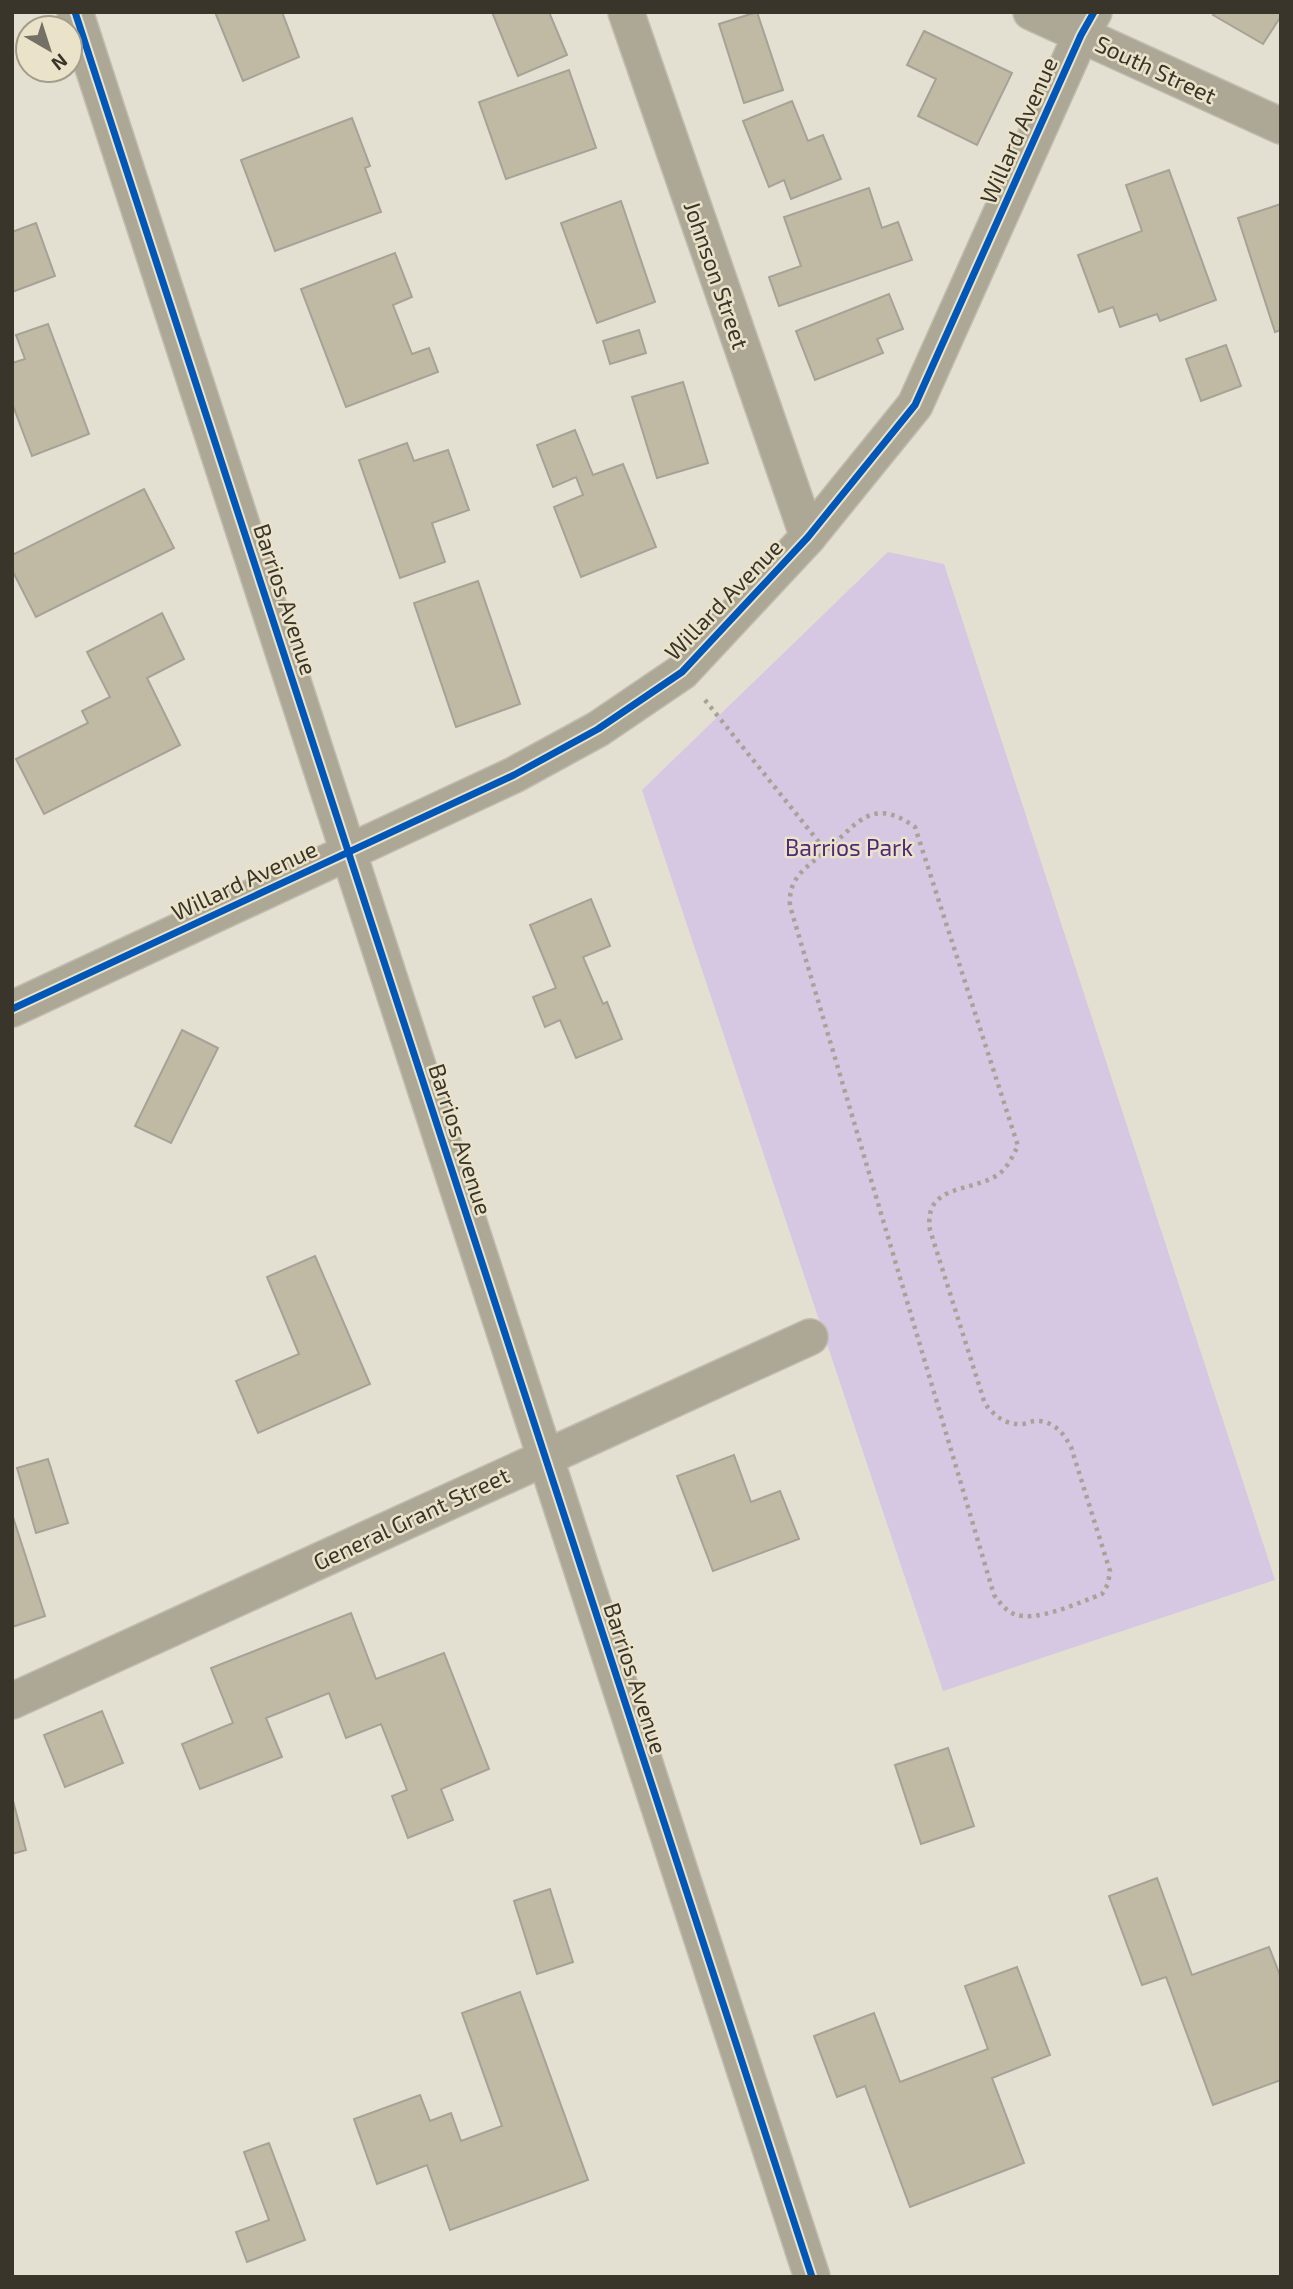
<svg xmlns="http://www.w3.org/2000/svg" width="1293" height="2289" font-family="'Exo 2',sans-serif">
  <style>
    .green { fill: #d6c7e2 }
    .building { fill: #c0b9a4; stroke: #a5a297; stroke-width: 2 }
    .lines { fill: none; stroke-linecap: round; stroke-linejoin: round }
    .street-casing { stroke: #bfbcb1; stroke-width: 38 }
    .path { stroke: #a8a396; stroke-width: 4.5; stroke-dasharray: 3.5 5; stroke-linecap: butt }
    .street { stroke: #ada896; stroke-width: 35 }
    .cycleway-casing { stroke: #ebe3c9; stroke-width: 11 }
    .cycleway { stroke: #0057b8; stroke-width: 7 }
    .labels { text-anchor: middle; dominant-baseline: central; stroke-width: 5; stroke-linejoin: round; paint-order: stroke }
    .street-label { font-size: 23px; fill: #39352b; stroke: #ebe3c9 }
    .park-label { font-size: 23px; fill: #502a79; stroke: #ebe3c9 }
  </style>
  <rect width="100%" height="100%" fill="#e3dfd1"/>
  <path class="green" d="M888 552 944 564 1275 1580 943 1691 642 790Z"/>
  <g class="building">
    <path d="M215 12H282L299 57 243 81Z"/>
    <path d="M492 12H549L567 55 518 76Z"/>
    <path d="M757 12 783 90 744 103 719 24Z"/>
    <path d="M1215 12H1281V16L1263 44 1213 15Z"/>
    <path d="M924 31 1012 73 977 145 918 116 936 79 907 65Z"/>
    <path d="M569 70 596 148 506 179 479 102Z"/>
    <path d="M792 101 808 141 823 135 841 179 791 199 784 180 769 187 743 121Z"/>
    <path d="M352 118 370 166 365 168 381 212 275 251 241 160Z"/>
    <path d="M1169 170 1216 300 1160 321 1157 314 1120 327 1113 307 1099 312 1078 255 1142 231 1126 185Z"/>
    <path d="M869 188 882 228 898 222 912 260 779 306 769 277 801 266 784 217Z"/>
    <path d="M621 201 655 302 597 323 561 223Z"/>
    <path d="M1281 204V330L1275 332 1238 218Z"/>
    <path d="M36 223 55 276 12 292V232Z"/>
    <path d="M395 253 412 297 393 305 412 354 429 348 438 372 346 407 301 289Z"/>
    <path d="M889 294 903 329 877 339 883 353 815 380 796 331Z"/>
    <path d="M48 324 89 434 32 456 12 403V363L25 359 16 335Z"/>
    <path d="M639 330 646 353 610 364 603 341Z"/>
    <path d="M1226 345 1241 386 1201 401 1186 359Z"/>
    <path d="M683 382 708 463 657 478 632 397Z"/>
    <path d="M575 430 593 475 623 464 656 547 581 577 554 507 583 495 576 477 553 487 537 445Z"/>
    <path d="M407 443 414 461 448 450 469 510 432 523 445 562 400 578 359 460Z"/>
    <path d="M144 489 174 548 36 617 12 570V555Z"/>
    <path d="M478 581 520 704 456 727 414 603Z"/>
    <path d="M162 613 184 659 147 678 180 745 44 814 16 759 88 723 82 711 110 697 87 652Z"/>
    <path d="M591 899 610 946 583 957 603 1004 607 1002 622 1039 576 1058 560 1020 545 1027 533 997 556 988 530 925Z"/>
    <path d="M182 1030 218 1048 171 1143 135 1126Z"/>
    <path d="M315 1256 370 1384 258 1433 236 1381 299 1354 267 1277Z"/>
    <path d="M734 1455 751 1502 780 1491 799 1539 713 1571 677 1476Z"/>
    <path d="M48 1459 68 1523 36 1533 17 1468Z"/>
    <path d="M12 1514 45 1616 12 1627Z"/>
    <path d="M351 1613 376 1679 444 1653 489 1769 441 1789 453 1820 408 1838 392 1796 407 1790 381 1724 346 1738 329 1693 266 1718 282 1757 200 1789 182 1744 233 1723 211 1668Z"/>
    <path d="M102 1711 123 1763 65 1787 44 1735Z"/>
    <path d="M948 1748 974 1826 921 1844 895 1765Z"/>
    <path d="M12 1797 26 1850 12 1854Z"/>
    <path d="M1157 1878 1192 1975 1269 1947 1281 1978V2080L1213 2105 1166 1977 1142 1985 1109 1896Z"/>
    <path d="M550 1889 573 1962 537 1974 514 1901Z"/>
    <path d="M1017 1967 1050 2055 992 2078 1024 2163 910 2207 865 2086 837 2097 814 2036 874 2013 900 2082 988 2049 965 1986Z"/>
    <path d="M520 1992 588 2180 450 2230 427 2165 377 2184 354 2119 420 2095 430 2121 451 2113 461 2141 502 2126 462 2013Z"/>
    <path d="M269 2143 305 2240 247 2262 236 2232 269 2220 244 2152Z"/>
  </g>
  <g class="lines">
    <g class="street-casing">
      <g id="street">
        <path d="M75 12 812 2277"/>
        <path d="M626 12 808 537"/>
        <path d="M1031 12 1281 126"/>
        <path d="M12 1009 514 775 598 729 682 672 808 537 915 405 1081 35 1094 12"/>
        <path d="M12 1701 810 1337"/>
      </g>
    </g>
    <path class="path" d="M705 700 826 851C858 823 872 796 915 827L1018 1146C1013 1155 1008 1167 999 1174 972 1193 923 1183 930 1230L985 1404C995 1416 1005 1425 1022 1424 1027 1424 1033 1420 1038 1421 1055 1422 1064 1434 1071 1447L1110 1571 1108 1584 1102 1594C1081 1602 1035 1623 1014 1614 1005 1610 1000 1603 994 1595L790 906C788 877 806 868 826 851"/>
    <use href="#street" class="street"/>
    <g class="cycleway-casing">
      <g id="cycleway">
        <path d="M75 12 812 2277"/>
        <path d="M12 1009 514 775 598 729 682 672 808 537 915 405 1081 35 1094 12"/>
      </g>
    </g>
    <use href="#cycleway" class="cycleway"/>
  </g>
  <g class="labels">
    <g class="street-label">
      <text transform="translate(1156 69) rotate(25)">South Street</text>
      <text transform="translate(1018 130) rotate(-66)">Willard Avenue</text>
      <text transform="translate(717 275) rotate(71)">Johnson Street</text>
      <text transform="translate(286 599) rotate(72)">Barrios Avenue</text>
      <text transform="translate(723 599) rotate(-46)">Willard Avenue</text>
      <text transform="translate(244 880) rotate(-25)">Willard Avenue</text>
      <text transform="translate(461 1139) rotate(72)">Barrios Avenue</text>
      <text transform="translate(411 1518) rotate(-25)">General Grant Street</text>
      <text transform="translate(636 1678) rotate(72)">Barrios Avenue</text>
    </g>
    <g class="park-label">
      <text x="849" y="847">Barrios Park</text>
    </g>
  </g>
  <rect width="1293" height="2289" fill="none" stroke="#39352b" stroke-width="28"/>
  <g transform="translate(49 49) rotate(141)"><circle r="33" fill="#ebe3c9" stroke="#a49d8a" stroke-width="2"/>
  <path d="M0-5L12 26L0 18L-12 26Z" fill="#747065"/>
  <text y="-10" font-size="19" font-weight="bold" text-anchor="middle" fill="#39352b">N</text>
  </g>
</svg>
